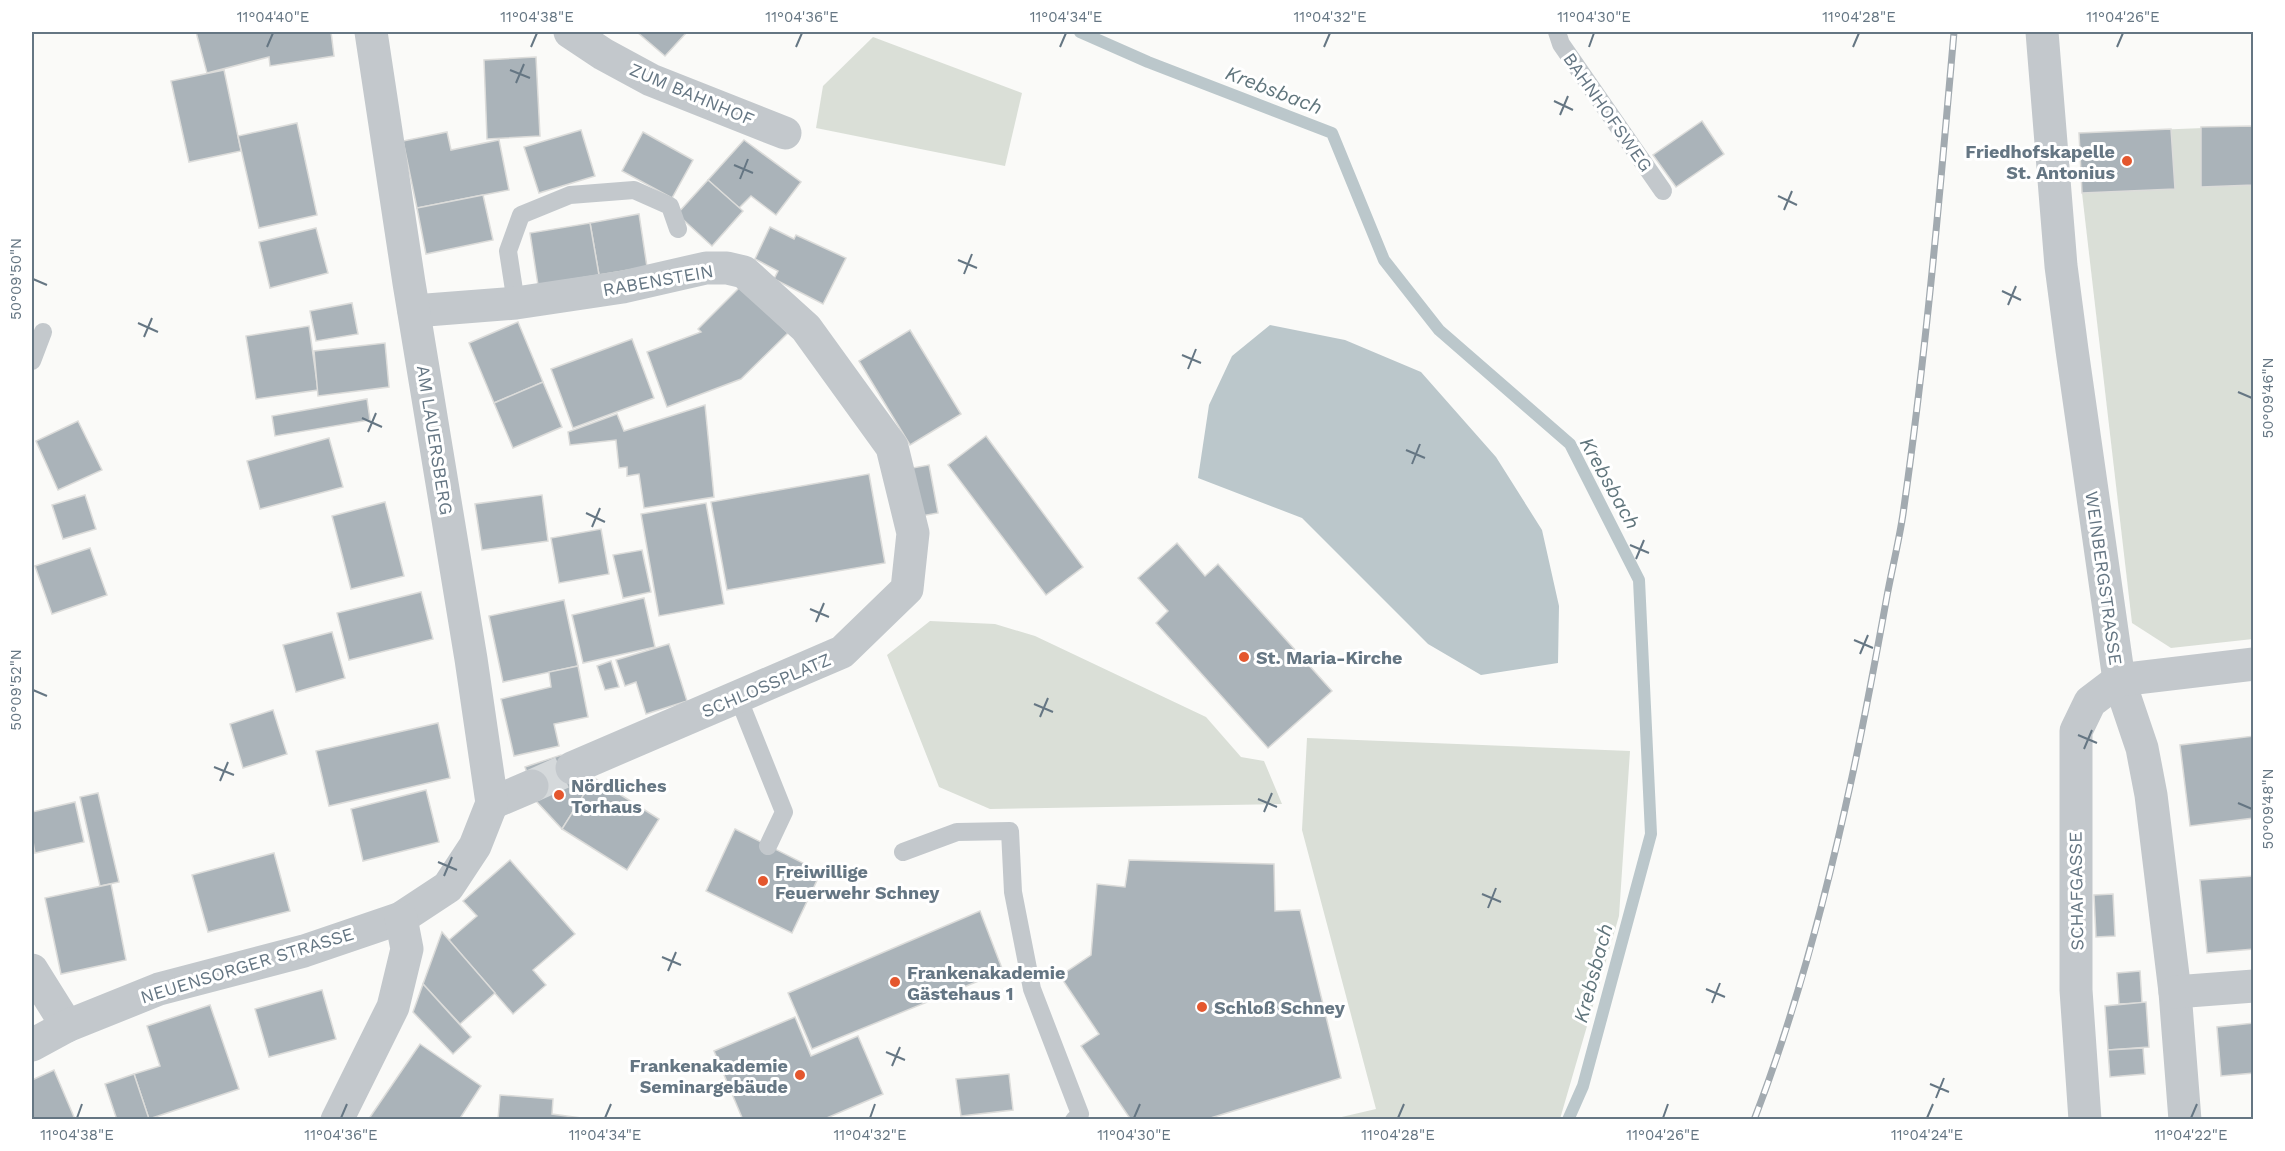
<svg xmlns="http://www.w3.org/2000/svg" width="2285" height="1151" font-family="'Work Sans',sans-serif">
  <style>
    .green { fill: #dadfd7 }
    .water { fill: #bbc7cb }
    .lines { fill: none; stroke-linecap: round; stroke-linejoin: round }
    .stream { stroke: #bbc7cb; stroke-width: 12 }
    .building { fill: #aab3b9; stroke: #dcdcda; stroke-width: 1.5 }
    .street-tunnel { stroke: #d5d9db; stroke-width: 33; stroke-dasharray: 33 16; stroke-linecap: butt }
    .lane { stroke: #c3c8cc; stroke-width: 18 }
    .street { stroke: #c3c8cc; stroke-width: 33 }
    .rail-casing { stroke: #a2aab0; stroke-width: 7 }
    .rail { stroke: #fff; stroke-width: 4.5; stroke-dasharray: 14; stroke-linecap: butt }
    .ticks { fill: none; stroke: #657683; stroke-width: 2 }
    .poi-dot { fill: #e4572e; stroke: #fff; stroke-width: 2 }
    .labels { text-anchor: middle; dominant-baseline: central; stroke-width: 6; stroke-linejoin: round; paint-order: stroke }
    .street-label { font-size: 18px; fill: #657683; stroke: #fff }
    .poi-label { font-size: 18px; font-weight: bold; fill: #657683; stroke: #fff; text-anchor: start }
    .water-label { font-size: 20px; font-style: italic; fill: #60757c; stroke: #fff }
    .neatline { fill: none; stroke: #657683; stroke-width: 2 }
    .ticks-label { font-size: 15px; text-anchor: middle; fill: #657683 }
  </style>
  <rect width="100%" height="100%" fill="#fafaf8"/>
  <g class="green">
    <path d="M873 37 1022 93 1005 166 816 128 823 86Z"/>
    <path d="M2253 126V639L2171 648 2132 623 2082 193 2079 133Z"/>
    <path d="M930 621 995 624 1035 636 1206 717 1241 757 1264 761 1282 804 990 809 939 787 887 655Z"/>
    <path d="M1307 738 1630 751 1619 916 1560 1119H1333L1376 1109 1302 830Z"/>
  </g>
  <path class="water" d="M1270 325 1345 340 1421 372 1496 457 1542 530 1559 606 1558 663 1481 675 1428 644 1302 518 1198 478 1209 405 1232 356Z"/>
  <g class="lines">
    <path class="stream" d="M1080 32 1148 62 1332 133 1384 260 1439 330 1570 444 1639 580 1651 834 1583 1086 1568 1120"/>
  </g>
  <g class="building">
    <path d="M196 32H331L334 56 270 66 269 57 207 73Z"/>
    <path d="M637 32H687L665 56Z"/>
    <path d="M536 57 540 136 487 139 484 60Z"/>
    <path d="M224 70 241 151 189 162 171 81Z"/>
    <path d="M1702 121 1724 154 1676 187 1653 155Z"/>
    <path d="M297 123 317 215 259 228 238 136Z"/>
    <path d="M2254 126V185L2201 187V127Z"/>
    <path d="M2171 129 2175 189 2082 193 2079 133Z"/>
    <path d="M581 130 595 176 539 193 524 147Z"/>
    <path d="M447 132 451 150 499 140 509 190 417 208 403 141Z"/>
    <path d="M643 132 693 160 672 198 622 171Z"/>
    <path d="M744 140 801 182 776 215 751 196 739 208 708 180Z"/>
    <path d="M708 180 743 211 712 246 677 214Z"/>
    <path d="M483 195 493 240 426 254 417 208Z"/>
    <path d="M639 214 647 267 599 275 590 223Z"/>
    <path d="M590 223 599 275 538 285 530 233Z"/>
    <path d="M770 227 794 239 796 235 846 258 823 304 774 279 778 271 755 259Z"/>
    <path d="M316 228 328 273 270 288 259 242Z"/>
    <path d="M740 287 788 333 741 379 667 407 647 352 701 332 698 329Z"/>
    <path d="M352 303 358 334 316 341 310 311Z"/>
    <path d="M518 322 543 382 494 403 469 343Z"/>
    <path d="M309 326 318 390 256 399 246 336Z"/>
    <path d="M910 330 961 414 910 445 859 361Z"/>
    <path d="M632 339 654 398 573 428 551 369Z"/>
    <path d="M385 343 389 387 318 396 314 351Z"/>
    <path d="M543 382 562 427 513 448 494 403Z"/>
    <path d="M367 399 370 420 275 436 272 416Z"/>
    <path d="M705 405 714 497 644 508 639 474 627 476V467L619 468 616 440 570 445 568 432 617 414 624 431Z"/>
    <path d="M78 421 102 470 58 490 36 441Z"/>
    <path d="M986 436 1083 567 1046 595 948 465Z"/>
    <path d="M329 438 343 487 260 509 247 461Z"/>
    <path d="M929 465 938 513 910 518 901 470Z"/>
    <path d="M869 474 885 563 727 590 711 502Z"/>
    <path d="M85 495 96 529 63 539 52 505Z"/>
    <path d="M542 495 548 541 482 550 475 504Z"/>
    <path d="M385 502 404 576 351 589 332 516Z"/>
    <path d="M706 503 724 604 659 616 641 514Z"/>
    <path d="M601 529 609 574 559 583 551 538Z"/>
    <path d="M1177 543 1205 576 1218 564 1332 691 1268 748 1156 623 1168 611 1138 578Z"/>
    <path d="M90 548 107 595 52 614 35 566Z"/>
    <path d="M642 550 651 592 623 598 613 555Z"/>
    <path d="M421 592 433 639 349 660 337 613Z"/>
    <path d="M644 598 655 647 583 663 572 615Z"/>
    <path d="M564 600 578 666 503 682 489 616Z"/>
    <path d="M332 632 345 678 296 692 283 645Z"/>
    <path d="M669 644 687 701 646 714 636 682 625 686 616 660Z"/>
    <path d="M611 661 619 687 605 690 597 666Z"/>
    <path d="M578 666 588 717 554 724 559 746 514 756 501 699 551 687 549 672Z"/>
    <path d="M273 710 287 754 243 768 230 724Z"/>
    <path d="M438 723 450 778 329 806 316 751Z"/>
    <path d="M2254 736V818L2190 826 2180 745Z"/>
    <path d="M561 755 589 787 562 829 537 802 525 767Z"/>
    <path d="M594 778 659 819 627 870 562 829Z"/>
    <path d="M426 790 439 842 363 861 351 809Z"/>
    <path d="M98 793 119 882 100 886 80 797Z"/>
    <path d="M75 802 84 842 35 853 32 836V812Z"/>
    <path d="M735 829 821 872 792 933 706 891Z"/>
    <path d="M274 853 290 911 208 932 192 875Z"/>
    <path d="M510 860 575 934 533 970 546 985 513 1014 449 940 477 916 463 901Z"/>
    <path d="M1129 860 1274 864 1275 911 1300 910 1341 1078 1204 1120H1131L1081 1046 1099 1034 1060 976 1091 955 1097 884 1125 887Z"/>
    <path d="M2254 876V949L2207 953 2200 880Z"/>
    <path d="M111 884 126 960 61 974 45 898Z"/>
    <path d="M2113 894 2115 936 2096 937 2094 895Z"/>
    <path d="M980 911 1003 971 812 1049 788 993Z"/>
    <path d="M442 932 495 993 460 1024 423 984Z"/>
    <path d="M2140 971 2142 1003 2119 1004 2117 973Z"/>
    <path d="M423 984 471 1037 453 1054 413 1012Z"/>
    <path d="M322 990 336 1039 269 1057 255 1009Z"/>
    <path d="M2146 1002 2149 1047 2108 1050 2105 1006Z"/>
    <path d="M210 1005 239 1089 149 1119 134 1074 160 1066 147 1026Z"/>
    <path d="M795 1017 811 1056 858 1036 883 1094 822 1120H743L714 1051Z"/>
    <path d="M2254 1023V1073L2221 1076 2217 1027Z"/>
    <path d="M420 1044 481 1086 459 1120H368Z"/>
    <path d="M2143 1048 2145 1074 2110 1077 2108 1050Z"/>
    <path d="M54 1070 74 1117 69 1120H32V1080Z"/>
    <path d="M134 1074 149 1119 117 1120 105 1084Z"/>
    <path d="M1009 1074 1013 1110 961 1116 956 1079Z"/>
    <path d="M500 1095 553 1099 552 1114 596 1120H498Z"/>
  </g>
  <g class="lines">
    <path class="street-tunnel" d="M532 786 572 768"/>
    <g class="lane">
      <path d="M1557 32 1561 44 1663 191"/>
      <path d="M516 303 508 251 521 215 570 195 634 190 670 206 678 229"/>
      <path d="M32 361 43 332"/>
      <path d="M738 697 784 812 768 846"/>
      <path d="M903 852 957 832 1010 831 1013 892 1032 989 1080 1114 1074 1120"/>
    </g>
    <g class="street">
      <path d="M570 32 603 54 651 80 785 133"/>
      <path d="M2042 32 2061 266 2072 350 2119 680 2142 748 2151 795 2175 992 2185 1120"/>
      <path d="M414 311 516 303 623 287 706 268H727L744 272 806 328 892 447 913 533 907 589 842 652 572 768"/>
      <path d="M492 803 532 786"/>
      <path d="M32 970 67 1026"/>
      <path d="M2175 992 2254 986"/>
      <path d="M32 1045 67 1026 159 989 304 951 401 918 448 887 475 846 492 803 471 659 409 283 371 32"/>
      <path d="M337 1120 393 1007 407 949 401 918"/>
      <path d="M2085 1120 2076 990V731L2090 702 2119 680 2254 664"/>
    </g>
    <g class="rail-casing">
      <path id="rail" d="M1754 1120C1797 1009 1827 893 1852 777 1865 717 1876 657 1887 596 1892 569 1899 541 1903 514 1926 354 1940 193 1954 32"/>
    </g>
    <use href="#rail" class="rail"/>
  </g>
  <path class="ticks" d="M267 47 273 33M531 47 537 33M796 47 802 33M1060 47 1066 33M1324 47 1330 33M1589 47 1594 33M1853 47 1859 33M2117 47 2123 33M510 70 530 78M516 83 524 64M1554 101 1573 110M1560 115 1568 96M734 165 753 173M740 179 748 159M1778 196 1797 205M1784 210 1792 191M958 260 977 268M964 274 972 254M33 279 47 285M2002 291 2021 300M2008 305 2016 286M138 323 158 332M144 337 152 318M1182 355 1201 363M1188 369 1196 349M2238 392 2252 398M362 418 382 427M368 432 376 413M1406 450 1425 458M1412 464 1420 444M586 513 605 522M592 527 600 508M1630 545 1649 553M1636 559 1644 540M810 609 829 617M816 622 824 603M1854 640 1873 648M1860 654 1868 635M33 690 47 696M1034 704 1053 712M1040 717 1048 698M2078 735 2097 743M2084 749 2092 730M214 767 234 775M220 781 228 762M1258 799 1277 807M2238 803 2252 809M1264 812 1272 793M438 862 457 870M444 876 452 857M1482 894 1501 902M1488 908 1496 888M662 957 681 965M668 971 676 952M1706 989 1725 997M1712 1003 1720 983M886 1052 905 1060M892 1066 900 1047M1930 1084 1949 1092M1936 1098 1944 1078M77 1118 82 1104M341 1118 347 1104M605 1118 611 1104M870 1118 875 1104M1134 1118 1140 1104M1398 1118 1404 1104M1663 1118 1668 1104M1927 1118 1933 1104M2191 1118 2197 1104"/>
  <g class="poi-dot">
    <circle cx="2127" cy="161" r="6"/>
    <circle cx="1244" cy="657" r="6"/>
    <circle cx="559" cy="795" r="6"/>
    <circle cx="763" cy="881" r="6"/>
    <circle cx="895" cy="982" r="6"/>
    <circle cx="1202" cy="1007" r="6"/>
    <circle cx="800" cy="1075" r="6"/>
  </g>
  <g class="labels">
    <g class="street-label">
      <text transform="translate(692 94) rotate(23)">ZUM BAHNHOF</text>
      <text transform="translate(1608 112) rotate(55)">BAHNHOFSWEG</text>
      <text transform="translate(658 280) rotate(-10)">RABENSTEIN</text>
      <text transform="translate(435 440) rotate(81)">AM LAUERSBERG</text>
      <text transform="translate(2104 578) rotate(82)">WEINBERGSTRASSE</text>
      <text transform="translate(766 685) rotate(-23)">SCHLOSSPLATZ</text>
      <text transform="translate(2076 891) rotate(-91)">SCHAFGASSE</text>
      <text transform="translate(247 965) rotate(-17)">NEUENSORGER STRASSE</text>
    </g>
    <g class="poi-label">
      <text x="2115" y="151" text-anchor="end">Friedhofskapelle<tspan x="2115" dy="21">St. Antonius</tspan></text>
      <text x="1256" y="657">St. Maria-Kirche</text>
      <text x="571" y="785">Nördliches<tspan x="571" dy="21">Torhaus</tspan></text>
      <text x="775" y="871">Freiwillige<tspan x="775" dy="21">Feuerwehr Schney</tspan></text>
      <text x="907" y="972">Frankenakademie<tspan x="907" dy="21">Gästehaus 1</tspan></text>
      <text x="1214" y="1007">Schloß Schney</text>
      <text x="788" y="1065" text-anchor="end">Frankenakademie<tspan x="788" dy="21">Seminargebäude</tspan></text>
    </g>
    <g class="water-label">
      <text transform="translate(1274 90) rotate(21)">Krebsbach</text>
      <text transform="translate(1610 483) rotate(61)">Krebsbach</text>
      <text transform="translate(1593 973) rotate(-75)">Krebsbach</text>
    </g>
  </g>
  <rect width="2285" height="1151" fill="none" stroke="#ffffff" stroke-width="66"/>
  <rect x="33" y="33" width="2219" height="1085" class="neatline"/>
  <g class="ticks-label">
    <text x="273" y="22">11°04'40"E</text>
    <text x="537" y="22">11°04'38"E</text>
    <text x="802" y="22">11°04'36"E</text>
    <text x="1066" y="22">11°04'34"E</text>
    <text x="1330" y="22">11°04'32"E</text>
    <text x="1594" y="22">11°04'30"E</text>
    <text x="1859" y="22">11°04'28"E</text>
    <text x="2123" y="22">11°04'26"E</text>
    <text transform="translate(16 279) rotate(-90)" y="5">50°09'50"N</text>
    <text transform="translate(2268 398) rotate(-90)" y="5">50°09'46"N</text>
    <text transform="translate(16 690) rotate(-90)" y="5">50°09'52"N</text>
    <text transform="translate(2268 809) rotate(-90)" y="5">50°09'48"N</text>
    <text x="77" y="1140">11°04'38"E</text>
    <text x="341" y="1140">11°04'36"E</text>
    <text x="605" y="1140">11°04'34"E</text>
    <text x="870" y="1140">11°04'32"E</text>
    <text x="1134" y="1140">11°04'30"E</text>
    <text x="1398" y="1140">11°04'28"E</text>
    <text x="1663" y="1140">11°04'26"E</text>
    <text x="1927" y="1140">11°04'24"E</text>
    <text x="2191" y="1140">11°04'22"E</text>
  </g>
</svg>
